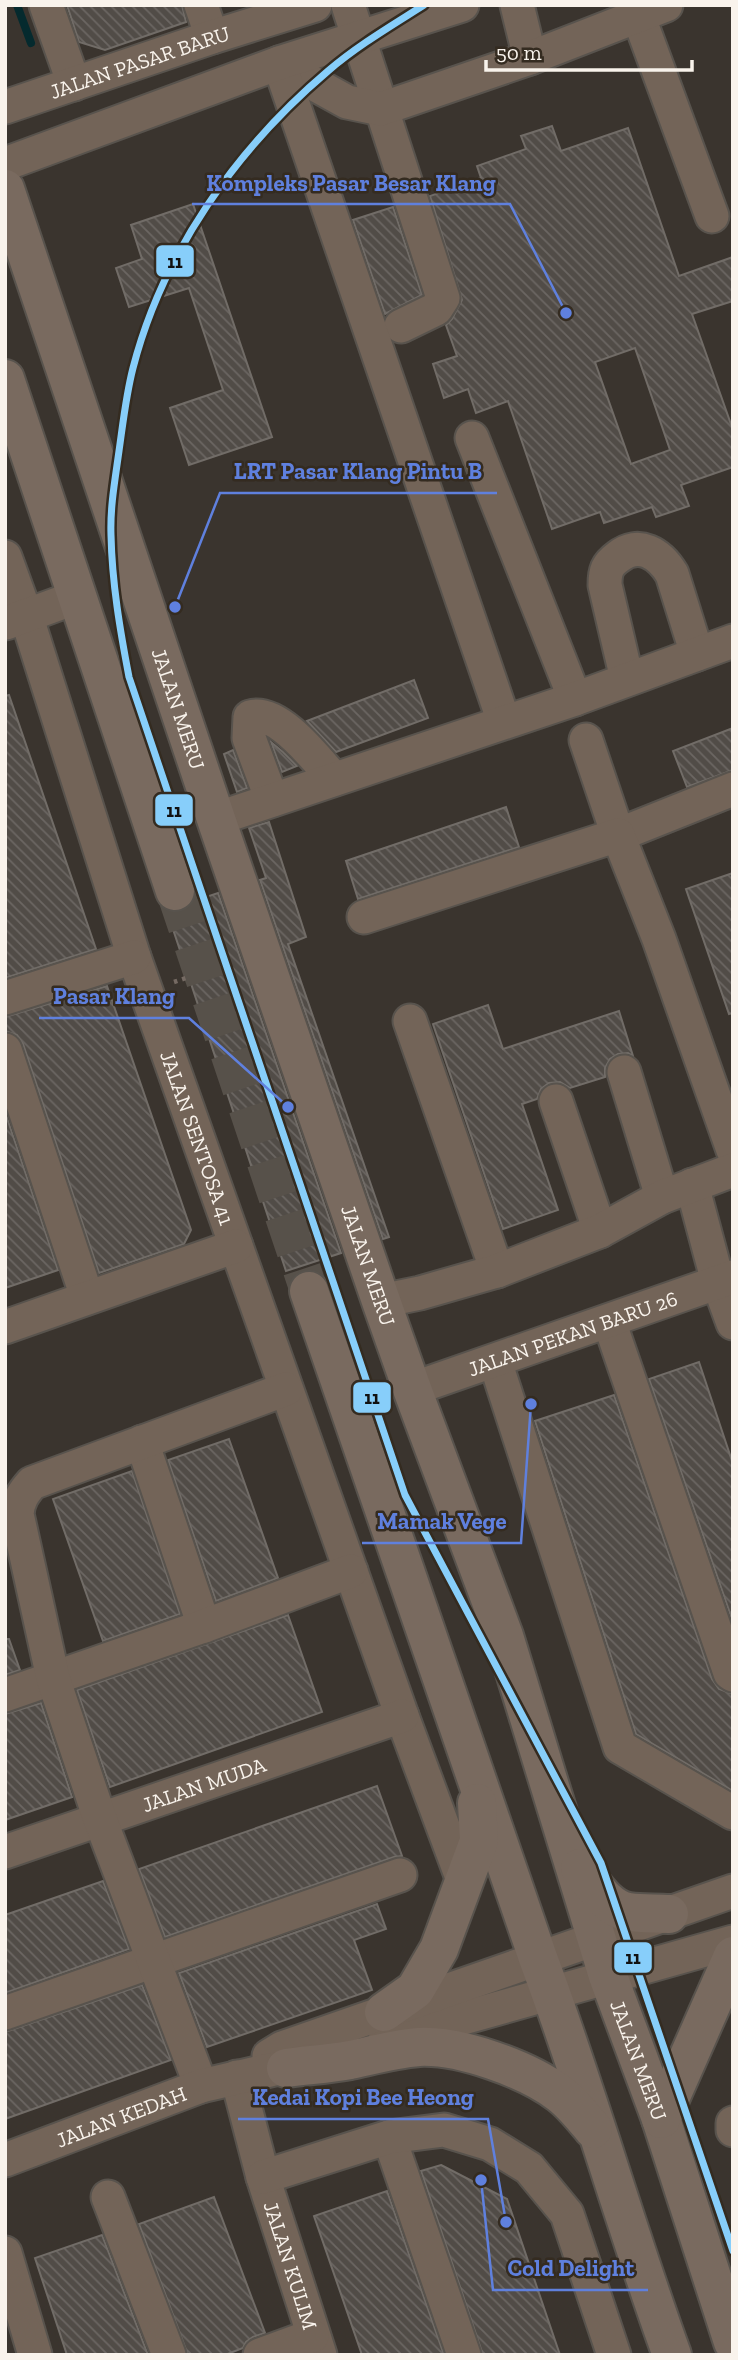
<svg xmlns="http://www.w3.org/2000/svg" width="738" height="2360" font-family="'Zilla Slab',serif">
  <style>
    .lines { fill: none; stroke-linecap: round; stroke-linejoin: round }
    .stream { stroke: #052a2e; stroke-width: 8 }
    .building { fill: url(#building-back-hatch); stroke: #716c67; stroke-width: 2; fill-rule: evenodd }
    .highway-tunnel { stroke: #57514a; stroke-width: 38; stroke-dasharray: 38 19; stroke-linecap: butt }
    .minor-casing { stroke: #58534d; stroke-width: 37 }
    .highway-casing { stroke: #58534d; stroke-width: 42 }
    .path { stroke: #756a63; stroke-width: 4.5; stroke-dasharray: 3.5 5; stroke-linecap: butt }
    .minor { stroke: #736458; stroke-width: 33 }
    .highway { stroke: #796a5f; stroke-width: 38 }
    .rail-1-casing { stroke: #342b20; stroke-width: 12 }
    .rail-1 { stroke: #87cefa; stroke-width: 7 }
    .labels { text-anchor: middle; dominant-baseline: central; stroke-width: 5; stroke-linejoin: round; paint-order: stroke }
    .street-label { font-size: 21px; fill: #f9f3ec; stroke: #342b20 }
    .leader { fill: none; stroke: #5f80de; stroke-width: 2.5 }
    .callout-dot { fill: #5f80de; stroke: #342b20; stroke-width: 2.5 }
    .callout-label { font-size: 23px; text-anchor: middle; font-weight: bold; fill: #5f80de; stroke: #342b20; stroke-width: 5; stroke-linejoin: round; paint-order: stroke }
    .line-badge { stroke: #342b20; stroke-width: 2.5 }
    .pale-badge-label { font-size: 19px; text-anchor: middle; font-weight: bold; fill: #111 }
  </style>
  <defs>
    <pattern id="building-back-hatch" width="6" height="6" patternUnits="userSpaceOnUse" patternTransform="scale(1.75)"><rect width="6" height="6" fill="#514c47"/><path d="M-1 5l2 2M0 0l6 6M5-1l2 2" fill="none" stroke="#6b6662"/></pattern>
  </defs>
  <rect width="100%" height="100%" fill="#3a342e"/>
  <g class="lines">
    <path class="stream" d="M17 5 31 43"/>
  </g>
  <g class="building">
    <path d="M67 5H182L186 22 105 50 79 42Z"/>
    <path d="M552 126 561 151 628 128 679 276 733 257V301L692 314 733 430V467L681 485 689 506 656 517 652 507 604 523 600 512 552 529 508 401 476 413 468 389 444 398 433 364 457 356 446 325 452 319 462 300 430 196 481 178 477 166 526 149 521 136ZM635 348 670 450 631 464 595 362Z"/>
    <path d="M193 204 272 437 189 465 170 408 223 390 189 288 129 307 116 268 142 259 131 225Z"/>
    <path d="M393 207 422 295 385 314 353 220Z"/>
    <path d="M414 680 428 718 336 752 307 721Z"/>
    <path d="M9 695 96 949 5 978V696Z"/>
    <path d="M733 728V770L687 787 673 751Z"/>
    <path d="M271 742 283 752 297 766 282 772Z"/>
    <path d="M233 750 247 788 237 792 224 754Z"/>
    <path d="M506 807 519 847 358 899 346 861Z"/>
    <path d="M269 822 306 937 288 944 389 1237 383 1239 260 880 266 878 249 828Z"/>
    <path d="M733 873V1013L729 1014 686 889Z"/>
    <path d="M218 893 341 1253 286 1271 167 911H183L191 906 194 901Z"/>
    <path d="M107 986 191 1230 184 1244 99 1273 23 1044 17 1035 5 1031V1017Z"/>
    <path d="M488 1005 503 1049 619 1011 633 1056 628 1053 618 1054 610 1059 605 1068V1077L570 1088 560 1082 549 1083 541 1089 537 1099 522 1104 558 1210 503 1229 433 1024Z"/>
    <path d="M5 1112 58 1270 5 1288Z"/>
    <path d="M699 1362 733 1464V1622L649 1379Z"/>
    <path d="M614 1395 712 1679 719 1689 733 1694V1791L636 1734 535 1421Z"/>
    <path d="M229 1439 278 1578 216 1601 168 1460Z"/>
    <path d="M132 1471 180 1614 103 1641 53 1499Z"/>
    <path d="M288 1615 322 1712 110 1787 77 1690Z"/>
    <path d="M5 1639H9L20 1670 5 1675Z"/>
    <path d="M41 1703 72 1797 5 1820V1714Z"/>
    <path d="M377 1786 402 1856 394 1857 165 1937 139 1869Z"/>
    <path d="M103 1881 129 1949 5 1993V1915Z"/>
    <path d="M377 1904 386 1929 354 1940 372 1990 207 2047 179 1973Z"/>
    <path d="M142 1985 171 2060 5 2119V2032Z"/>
    <path d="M441 2165 507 2199 560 2355H483L421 2171Z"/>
    <path d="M387 2191 444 2355H362L314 2216Z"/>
    <path d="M214 2197 265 2333 253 2337 246 2342 243 2348 225 2355H188L139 2224Z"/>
    <path d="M102 2235 148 2355H67L35 2258Z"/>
  </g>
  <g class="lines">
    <path class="highway-tunnel" d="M175 891 309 1291"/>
    <g class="minor-casing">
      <g id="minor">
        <path d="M46 5 74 84"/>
        <path d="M201 5 212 37"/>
        <path d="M348 5 443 298 436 309 401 326"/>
        <path d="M517 5 530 58"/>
        <path d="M638 15 712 216"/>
        <path d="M291 60 309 81 347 102 381 109 530 58 666 5"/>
        <path d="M279 63 504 722"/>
        <path id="s1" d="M5 107 212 37 315 5"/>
        <path d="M5 164 279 63 462 5"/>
        <path d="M472 438 575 699"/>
        <path id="s2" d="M5 557 26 615 134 957 402 1716 464 1883"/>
        <path d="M6 623 77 597"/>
        <path d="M627 679 605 585C605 571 607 565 618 557 639 540 660 554 672 574L697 654"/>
        <path d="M586 740 618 835 733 789"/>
        <path d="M272 800 249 738 250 717C278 708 317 760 334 779"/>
        <path d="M216 819 575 699 733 641"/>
        <path d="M364 917 618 835 659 939 733 1150"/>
        <path d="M5 998 134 957"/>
        <path d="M410 1021 497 1271"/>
        <path d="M5 1050 87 1297"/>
        <path d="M624 1072 662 1197"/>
        <path d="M556 1101 600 1231"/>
        <path d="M692 1185 718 1282 733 1323"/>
        <path d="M381 1301 420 1293 497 1271 600 1231 662 1197 733 1170"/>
        <path d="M609 1321 730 1673 733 1675"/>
        <path d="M5 1327 236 1246"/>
        <path d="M495 1361 620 1747 733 1813"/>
        <path id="s3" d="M412 1389 733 1277"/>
        <path d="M142 1442 204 1626"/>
        <path d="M5 1695 204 1626 351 1571"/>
        <path id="s4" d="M5 1852 402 1716"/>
        <path d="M5 2013 400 1875"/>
        <path d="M385 2040 733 1942"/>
        <path d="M269 2056 282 2048 733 1891"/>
        <path id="s5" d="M237 2077 263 2177 320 2355"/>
        <path d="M201 2086 100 1819 53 1678 17 1514C18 1501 23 1493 32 1483L286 1389"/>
        <path d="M733 2123V2130"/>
        <path d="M389 2137 464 2355"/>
        <path id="s6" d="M5 2160 201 2086 309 2061"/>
        <path d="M263 2177 389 2137 444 2130 490 2144 529 2168 567 2214 614 2355"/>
        <path d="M108 2197 169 2355"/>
        <path d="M5 2253 35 2355"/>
        <path d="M260 2355 312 2336"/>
      </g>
    </g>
    <g class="highway-casing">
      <g id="highway">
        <path id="s7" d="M5 189 216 819 381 1301 412 1389 504 1636 608 1976 661 2119 733 2342"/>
        <path d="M5 379 175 891"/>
        <path d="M309 1291 538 1958C587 2089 624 2223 672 2355"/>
        <path d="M580 1868C593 1884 607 1909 629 1912 642 1914 656 1913 669 1914"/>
        <path d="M384 2012 415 1990 439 1949 479 1841 477 1803"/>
        <path d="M286 2068C307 2065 329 2064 350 2060 373 2055 395 2049 419 2047 460 2045 527 2069 560 2094 573 2104 583 2117 593 2129"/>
        <path d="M661 2119 733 1956"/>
      </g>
    </g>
    <path class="path" d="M174 982 189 977"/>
    <use href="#minor" class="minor"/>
    <use href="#highway" class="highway"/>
    <g class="rail-1-casing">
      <path id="rail-1" d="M424 5C391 26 357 46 328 71 237 148 163 252 133 368 126 395 123 423 119 451 115 480 110 507 111 535 112 583 120 630 129 677L405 1495 601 1863 733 2251"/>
    </g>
    <use href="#rail-1" class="rail-1"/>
  </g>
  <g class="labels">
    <g class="street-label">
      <text stroke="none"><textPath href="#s1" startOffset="142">JALAN PASAR BARU</textPath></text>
      <text stroke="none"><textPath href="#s7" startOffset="548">JALAN MERU</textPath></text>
      <text stroke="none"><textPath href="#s2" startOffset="612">JALAN SENTOSA 41</textPath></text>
      <text stroke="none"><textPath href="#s7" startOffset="1136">JALAN MERU</textPath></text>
      <text stroke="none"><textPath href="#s3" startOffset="170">JALAN PEKAN BARU 26</textPath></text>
      <text stroke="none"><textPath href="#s4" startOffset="210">JALAN MUDA</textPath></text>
      <text stroke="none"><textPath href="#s7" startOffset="1976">JALAN MERU</textPath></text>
      <text stroke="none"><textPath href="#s6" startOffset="124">JALAN KEDAH</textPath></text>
      <text stroke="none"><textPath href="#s5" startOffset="196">JALAN KULIM</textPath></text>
    </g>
  </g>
  <path class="leader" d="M566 313L510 204H192M175 607L220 493H497M288 1107L189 1018H39M531 1404L521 1543H362M506 2222L488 2119H238M481 2180L493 2290H648"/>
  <g class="callout-dot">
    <circle cx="566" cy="313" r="7"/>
    <circle cx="175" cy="607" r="7"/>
    <circle cx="288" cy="1107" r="7"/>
    <circle cx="531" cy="1404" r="7"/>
    <circle cx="506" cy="2222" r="7"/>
    <circle cx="481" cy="2180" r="7"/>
  </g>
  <g class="callout-label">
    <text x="351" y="191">Kompleks Pasar Besar Klang</text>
    <text x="358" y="479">LRT Pasar Klang Pintu B</text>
    <text x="114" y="1004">Pasar Klang</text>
    <text x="442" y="1529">Mamak Vege</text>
    <text x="363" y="2105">Kedai Kopi Bee Heong</text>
    <text x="571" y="2276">Cold Delight</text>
  </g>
  <g class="line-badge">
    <rect x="155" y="244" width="40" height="34" rx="7" fill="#87cefa"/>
    <rect x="154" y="793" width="40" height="34" rx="7" fill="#87cefa"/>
    <rect x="352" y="1381" width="40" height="33" rx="7" fill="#87cefa"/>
    <rect x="613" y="1941" width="40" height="33" rx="7" fill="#87cefa"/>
  </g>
  <g class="pale-badge-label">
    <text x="175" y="268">11</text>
    <text x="174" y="817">11</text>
    <text x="372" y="1404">11</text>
    <text x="633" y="1964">11</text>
  </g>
  <rect width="738" height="2360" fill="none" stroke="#f9f3ec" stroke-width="14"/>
  <path d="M486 60v10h206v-10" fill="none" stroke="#f9f3ec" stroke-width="3.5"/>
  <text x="496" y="60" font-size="21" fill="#f9f3ec" stroke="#342b20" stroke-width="5" paint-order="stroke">50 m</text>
</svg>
